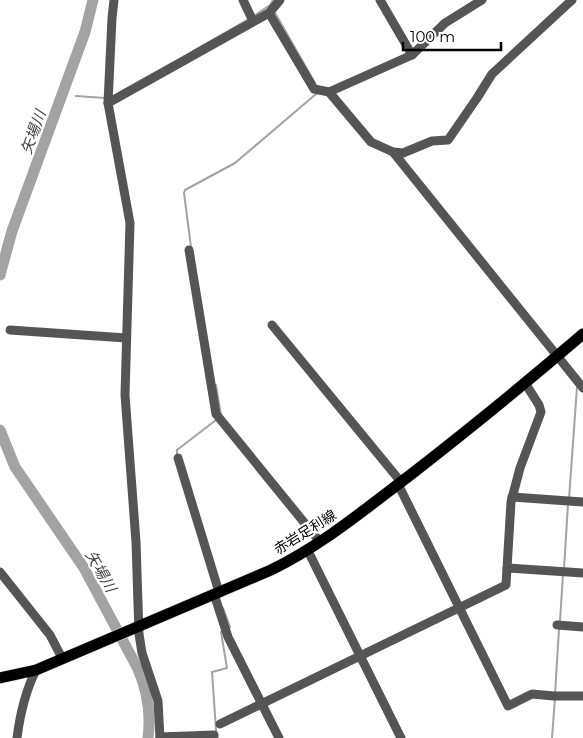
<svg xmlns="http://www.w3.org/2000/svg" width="583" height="738" font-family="Montserrat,'Noto Sans JP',sans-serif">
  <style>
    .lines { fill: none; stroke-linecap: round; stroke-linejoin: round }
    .stream { stroke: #a3a3a3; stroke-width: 2 }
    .river { stroke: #a3a3a3; stroke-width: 11 }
    .major-casing { stroke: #dbdbdb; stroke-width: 12 }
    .minor { stroke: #555; stroke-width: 9 }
    .major { stroke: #000; stroke-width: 11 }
    .labels { text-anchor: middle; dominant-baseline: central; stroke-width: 4.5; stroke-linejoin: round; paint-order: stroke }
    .street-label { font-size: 14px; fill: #000; stroke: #fff }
    .water-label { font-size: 15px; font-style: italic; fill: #444; stroke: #fff }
  </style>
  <rect width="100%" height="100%" fill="#fff"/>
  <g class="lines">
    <g class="stream">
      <path d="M274 11 315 83"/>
      <path d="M254 16 270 5 273 0"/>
      <path d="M193 51 247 20"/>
      <path d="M76 96 105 98"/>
      <path d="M191 247 184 193 185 190 235 163 316 94V92"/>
      <path d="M216 385 221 415"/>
      <path d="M177 456V450L216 420"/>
      <path d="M569 499 577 387"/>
      <path d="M564 569 568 504"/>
      <path d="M223 608 230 627 227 628"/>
      <path d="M560 621 563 574"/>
      <path d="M555 694 559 629"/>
      <path d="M218 738 216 730 212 672 227 668 221 632 223 631"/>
      <path d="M552 738 555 698"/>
    </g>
    <g class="river">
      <path d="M0 275 12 231 85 32 93 0"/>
      <path d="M0 430 15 467 84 568 138 669C147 690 151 715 148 738"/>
    </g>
    <g class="major-casing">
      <path id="major" d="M0 678 36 670 271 570C322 545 364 510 409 476 468 430 526 383 583 334"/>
    </g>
    <g class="minor">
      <path d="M114 0 112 18 108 103 130 223 125 395 136 542 139 634 142 653 158 701 160 738"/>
      <path d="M243 0 253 21"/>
      <path d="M380 0 412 55"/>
      <path d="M269 13 314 89 329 92 371 142 393 152 403 153 432 141 448 140 477 98 492 74 572 0"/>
      <path d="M329 92 412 55 445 23 482 0"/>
      <path d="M108 103 269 13 280 0"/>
      <path d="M393 152 583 388"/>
      <path d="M189 250 216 414 320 542"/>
      <path d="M272 325 401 482"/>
      <path d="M10 330 126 338"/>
      <path d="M178 458 219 592"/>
      <path d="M398 484 508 706 532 694 554 696H583"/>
      <path d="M512 497 583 502"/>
      <path d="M308 551 401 738"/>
      <path d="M507 568 583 573"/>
      <path d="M0 572 50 635 62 658"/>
      <path d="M214 594 228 637 279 738"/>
      <path d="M557 625 583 627"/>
      <path d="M220 724 506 585 511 502 520 468 541 412 539 405 525 383"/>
      <path d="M160 737 214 735"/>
      <path d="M17 738C20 714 25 692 36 670"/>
    </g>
    <use href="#major" class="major"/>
  </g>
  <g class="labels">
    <g class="street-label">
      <text transform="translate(305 532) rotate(-32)">赤岩足利線</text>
    </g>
    <g class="water-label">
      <text transform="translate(33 132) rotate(-70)">矢場川</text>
      <text transform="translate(101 571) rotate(60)">矢場川</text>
    </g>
  </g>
  <path d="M403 42v8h98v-8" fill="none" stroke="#000000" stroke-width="2.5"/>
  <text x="410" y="42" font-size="15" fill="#000000" stroke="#ffffff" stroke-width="4" paint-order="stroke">100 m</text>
</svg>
